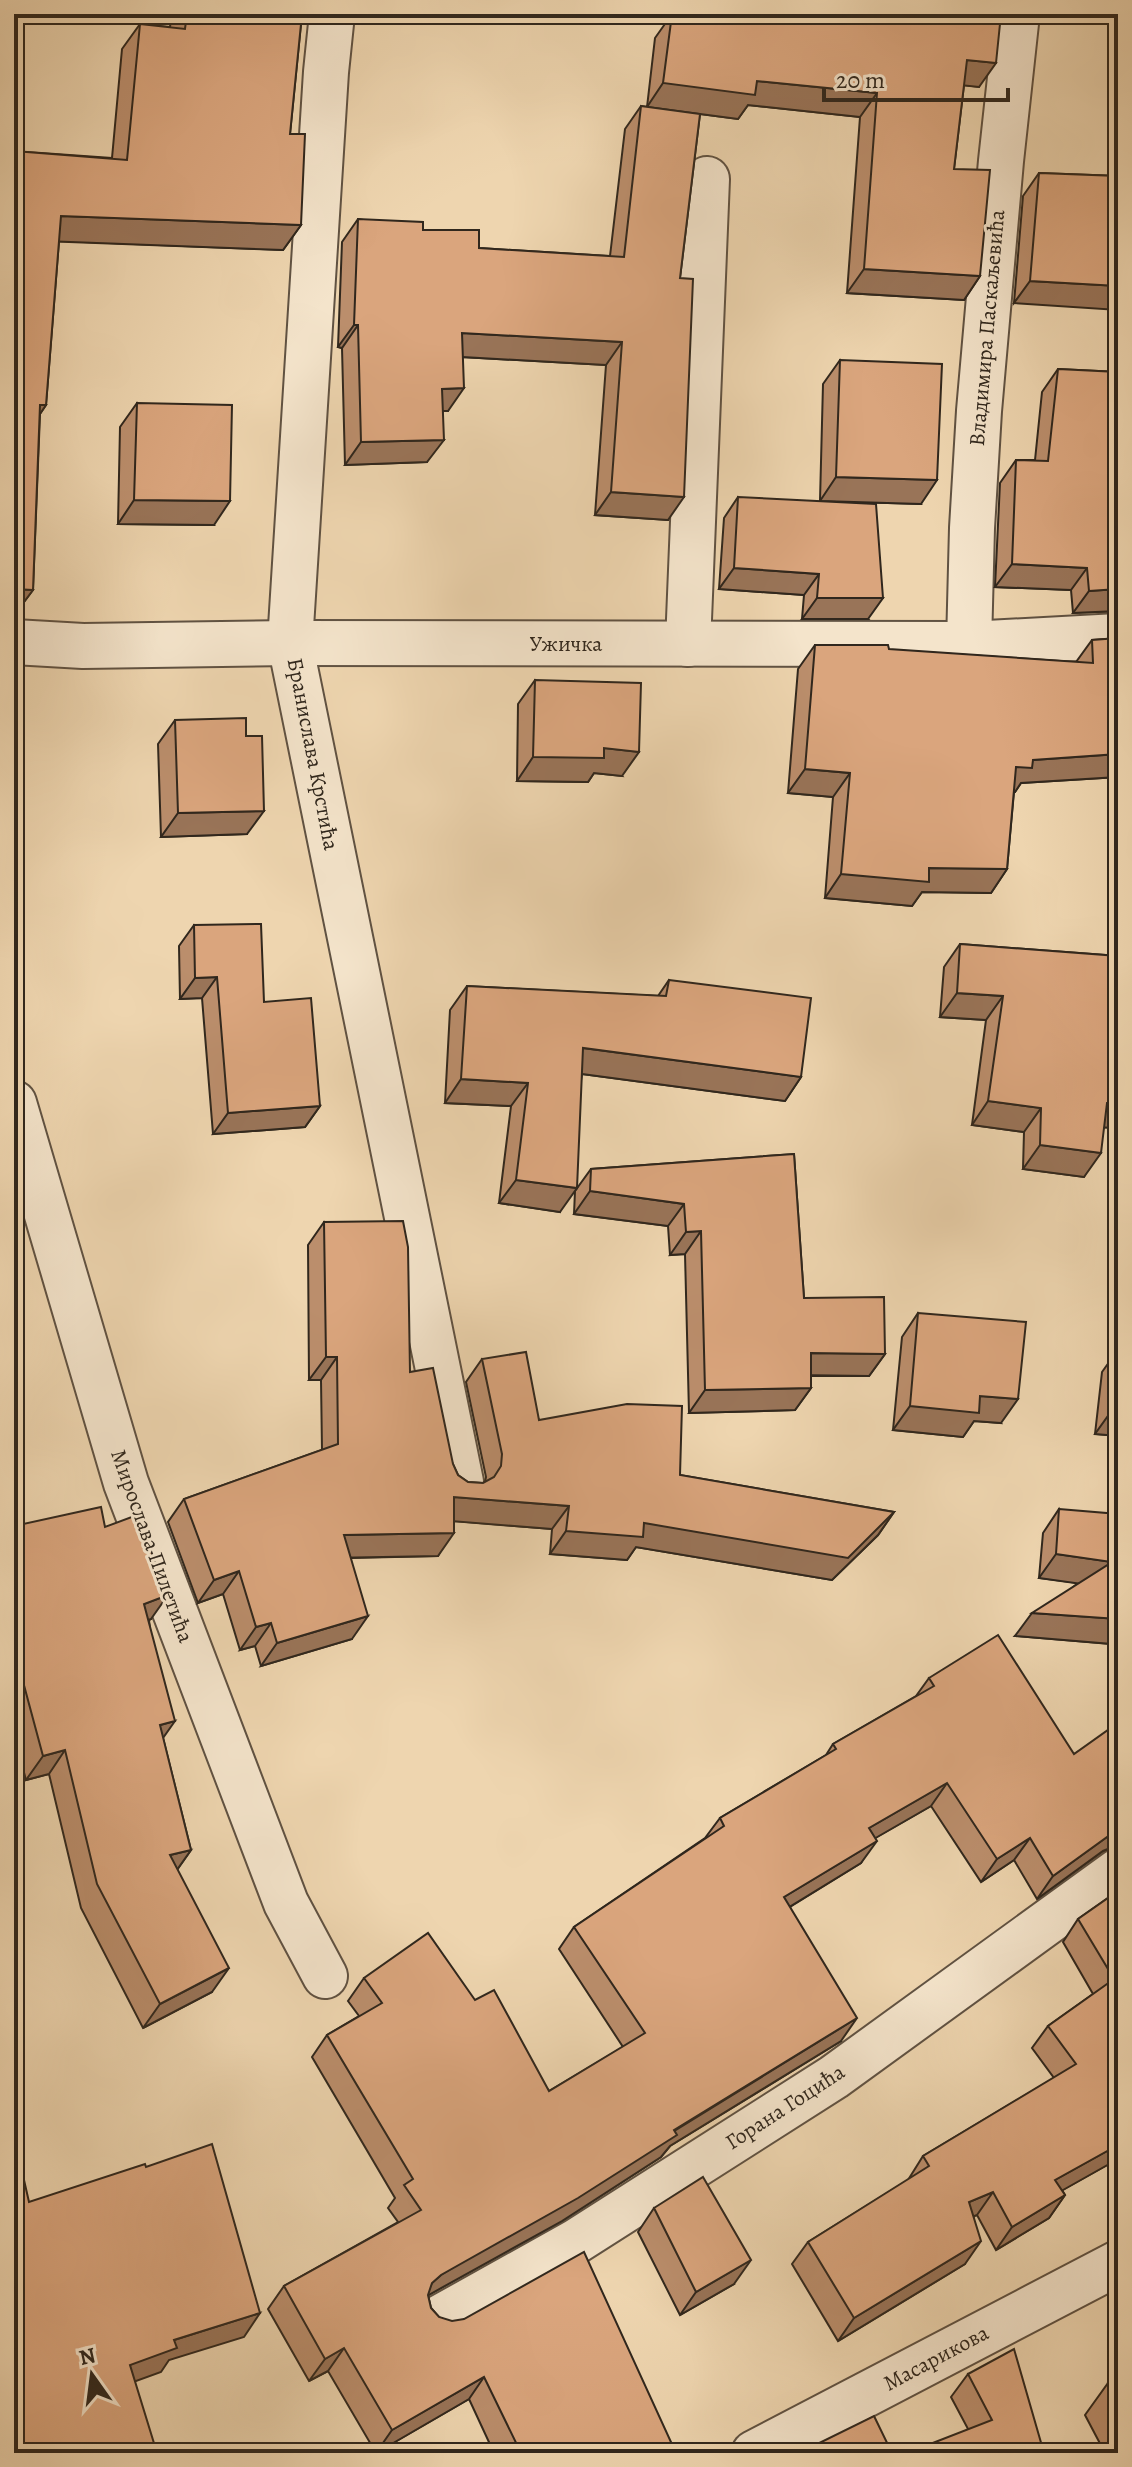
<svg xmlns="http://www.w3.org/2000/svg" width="1132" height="2467" font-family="Alegreya,serif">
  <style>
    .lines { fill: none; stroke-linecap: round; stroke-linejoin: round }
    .minor-casing { stroke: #605242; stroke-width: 48 }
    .minor { stroke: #f4e4cb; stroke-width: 44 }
    .wall { fill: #bb8e6c; stroke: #30271d; stroke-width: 2 }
    .shaded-wall { fill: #997458; stroke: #30271d; stroke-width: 2 }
    .building { fill: #daa57d; stroke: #30271d; stroke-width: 2 }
    .labels { text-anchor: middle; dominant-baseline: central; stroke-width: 6; stroke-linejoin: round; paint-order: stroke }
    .street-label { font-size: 22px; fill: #30271d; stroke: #f4e4cb }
  </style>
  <rect width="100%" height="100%" fill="#eed5af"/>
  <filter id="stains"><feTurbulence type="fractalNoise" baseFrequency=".0025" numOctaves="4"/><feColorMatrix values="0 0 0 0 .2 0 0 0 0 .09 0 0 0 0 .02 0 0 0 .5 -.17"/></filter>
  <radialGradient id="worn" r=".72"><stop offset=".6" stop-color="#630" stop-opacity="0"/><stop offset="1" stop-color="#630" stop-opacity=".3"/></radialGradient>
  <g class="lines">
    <g class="minor-casing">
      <g id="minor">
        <path d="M332 14 326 72 290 643 461 1482"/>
        <path d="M14 642 83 646 290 643 969 644 1118 636"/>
        <path d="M688 644 707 179"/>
        <path d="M969 644 972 528 979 411 1001 161 1017 14"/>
        <path d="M14 1103 126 1483 286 1903 325 1976"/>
        <path d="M437 2319 575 2242 834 2077 1118 1871"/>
        <path d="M754 2453 1118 2263"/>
      </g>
    </g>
    <use href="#minor" class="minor"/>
  </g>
  <g class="wall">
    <path d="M172 14H302L290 134 301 225 283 250 59 241 46 405 40 414 33 590 15 614 14 151 112 158 122 49 140 24 170 27Z"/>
    <path d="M672 14 687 16 688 14H1001L979 87 964 85 954 169 980 276 964 300 847 293 860 117 748 105 738 119 700 114 680 278 668 520 595 515 606 365 462 357 448 411H443L427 462 345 465 342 348 338 347 342 242 358 219 423 230 479 248 610 256 625 129 641 106 647 107 655 38Z"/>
    <path d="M1039 173 1118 176 1014 303 1023 196Z"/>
    <path d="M840 360 921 504 820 501 823 384Z"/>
    <path d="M1058 369 1118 372V611L1073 613 1071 590 995 587 1000 483 1016 460H1035L1042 392Z"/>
    <path d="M137 403 214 525 118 524 120 427Z"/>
    <path d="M738 497 868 619H802L804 595 719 589 724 518Z"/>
    <path d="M1118 638V777L1021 783 1015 792H1014L1007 869 991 893 922 892 912 906 825 898 833 797 788 793 798 669 815 645 1076 662 1092 640Z"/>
    <path d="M535 680 622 776 594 773 588 782 517 781 518 704Z"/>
    <path d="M175 720 246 736 247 834 161 837 158 744Z"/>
    <path d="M194 925 264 1002 320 1106 305 1127 213 1134 202 998 180 999 179 946Z"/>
    <path d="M960 944 1118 956V1128L1104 1127 1084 1177 1023 1169 1024 1132 972 1125 986 1020 940 1017 944 967Z"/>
    <path d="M669 980 801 1077 785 1101 582 1074 560 1212 499 1203 511 1106 445 1103 450 1010 467 986 658 996Z"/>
    <path d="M794 1154 804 1298 885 1354 869 1376H811V1388L795 1410 689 1413 685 1254 670 1255 668 1226 574 1214 575 1191 591 1169Z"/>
    <path d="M324 1222 410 1372 458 1475 468 1482 483 1483 485 1482 486 1477 466 1382 482 1359 539 1420 680 1475 894 1512 878 1535 832 1580 636 1547 627 1560 550 1554 552 1529 454 1521 438 1556 351 1558 352 1639 261 1666 255 1646 240 1650 223 1594 198 1603 168 1522 184 1499 322 1450 321 1380H309L308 1245Z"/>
    <path d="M918 1313 1001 1423 974 1421 963 1437 893 1430 902 1337Z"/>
    <path d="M1117 1351H1118V1436L1095 1434 1102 1372Z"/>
    <path d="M1059 1509 1112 1644 1015 1636 1078 1583 1039 1578 1043 1533Z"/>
    <path d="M14 1526 105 1527 151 1619 149 1620 163 1738 191 1850 177 1870 212 1992 143 2028 81 1908 49 1774 26 1780 14 1735Z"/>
    <path d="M929 1678 1074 1754 1118 1729V1847L1115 1846 1103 1851 1037 1899 1014 1860 981 1882 931 1806 875 1838 861 1863 790 1907 841 2041 670 2146 661 2157 562 2221 428 2295 431 2308 439 2317 676 2453H494L469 2399 376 2453 328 2371 309 2381 268 2309 284 2286 398 2222 388 2208 395 2198 312 2057 327 2035 359 2016 348 2001 364 1978 475 2000 549 2091 623 2047 559 1949 574 1927 705 1838 720 1818 826 1755 833 1744 916 1696Z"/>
    <path d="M1118 1891V2159L1062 2190 1065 2195 1049 2218 996 2250 977 2215 974 2216 965 2264 838 2341 792 2264 808 2242 908 2180 923 2156 1054 2078 1032 2048 1048 2026 1093 1994 1063 1942 1078 1919Z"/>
    <path d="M654 2208 734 2284 680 2315 638 2232Z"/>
    <path d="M968 2374 1044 2453 968 2429 951 2397Z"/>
    <path d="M1118 2377V2453H1105L1085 2415 1108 2383Z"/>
  </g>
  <g class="shaded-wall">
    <path d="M536 14H580L576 19Z"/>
    <path d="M967 60 996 63 979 87 950 84Z"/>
    <path d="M757 81 877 93 860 117 748 105 738 119 647 107 663 83Z"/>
    <path d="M61 216 301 225 283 250 44 241Z"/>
    <path d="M864 269 980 276 964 300 847 293Z"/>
    <path d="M1030 281 1118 286V310L1014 303Z"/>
    <path d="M354 325H358L342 348 338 347Z"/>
    <path d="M462 333 622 342 606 365 445 356Z"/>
    <path d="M464 388 448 411H426L442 389Z"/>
    <path d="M40 405H46L29 430Z"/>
    <path d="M444 440 427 462 345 465 361 442Z"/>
    <path d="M836 477 937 480 921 504 820 501Z"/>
    <path d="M611 492 684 497 668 520 595 515Z"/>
    <path d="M134 500 230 501 214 525 118 524Z"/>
    <path d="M1012 564 1087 568 1071 590 995 587Z"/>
    <path d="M734 568 819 574 804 595 719 589Z"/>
    <path d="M14 589 33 590 15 614H14Z"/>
    <path d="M1118 589V611L1073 613 1089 591Z"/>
    <path d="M817 598H883L868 619H802Z"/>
    <path d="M604 748 639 752 622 776 594 773 588 782 517 781 533 757Z"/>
    <path d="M1118 754V777L1021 783 1015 792 1000 791 1016 767 1033 760Z"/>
    <path d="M805 769 850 773 833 797 788 793Z"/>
    <path d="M264 811 247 834 161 837 178 813Z"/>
    <path d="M929 868 1007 869 991 893 922 892 912 906 825 898 841 874Z"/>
    <path d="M217 977 202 998 180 999 195 978Z"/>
    <path d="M957 993 1003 996 986 1020 940 1017Z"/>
    <path d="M583 1048 801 1077 785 1101 567 1072Z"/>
    <path d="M461 1079 528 1083 511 1106 445 1103Z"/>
    <path d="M988 1101 1041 1108 1024 1132 972 1125Z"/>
    <path d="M1107 1103 1118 1104V1128L1091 1127Z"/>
    <path d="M320 1106 305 1127 213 1134 228 1113Z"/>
    <path d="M1040 1145 1101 1153 1084 1177 1023 1169Z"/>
    <path d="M516 1180 577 1188 560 1212 499 1203Z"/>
    <path d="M590 1191 684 1204 668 1226 574 1214Z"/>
    <path d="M701 1231 685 1254 670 1255 686 1232Z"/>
    <path d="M811 1353 885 1354 869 1376 795 1375Z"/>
    <path d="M326 1357H337L321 1380H309Z"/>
    <path d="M811 1388 795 1410 689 1413 705 1390Z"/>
    <path d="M980 1396 1018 1399 1001 1423 974 1421 963 1437 893 1430 910 1406Z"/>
    <path d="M1110 1413 1118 1414V1436L1095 1434Z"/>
    <path d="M454 1497 569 1506 552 1529 438 1520Z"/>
    <path d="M894 1512 878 1535 832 1580 636 1547 627 1560 550 1554 566 1531 644 1523Z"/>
    <path d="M454 1533 438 1556 328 1558 344 1535Z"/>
    <path d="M1056 1554 1112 1562 1096 1586 1039 1578Z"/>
    <path d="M239 1571 223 1594 198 1603 214 1580Z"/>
    <path d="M168 1595 151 1619 128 1628 144 1604Z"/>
    <path d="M1032 1613 1118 1619V1635L1112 1644 1015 1636Z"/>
    <path d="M368 1616 352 1639 261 1666 277 1643Z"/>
    <path d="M271 1623 255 1646 240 1650 256 1627Z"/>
    <path d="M175 1721 158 1745 160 1725Z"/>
    <path d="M65 1750 49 1774 26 1780 43 1756Z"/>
    <path d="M947 1783 931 1806 853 1851 869 1828Z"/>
    <path d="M1118 1829V1847L1115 1846 1103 1851 1037 1899 1053 1876Z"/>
    <path d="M1030 1838 1014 1860 981 1882 997 1859Z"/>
    <path d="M877 1841 861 1863 768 1920 784 1897Z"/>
    <path d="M191 1850 174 1874 170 1855Z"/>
    <path d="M229 1968 212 1992 143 2028 160 2004Z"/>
    <path d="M857 2018 841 2041 670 2146 661 2157 562 2221 425 2297 432 2283 441 2275Z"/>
    <path d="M1118 2145V2159L1040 2203 1055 2180Z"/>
    <path d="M993 2192 977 2215 954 2224 969 2202Z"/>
    <path d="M1065 2195 1049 2218 996 2250 1012 2227Z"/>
    <path d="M981 2241 965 2264 838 2341 854 2318Z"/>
    <path d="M751 2260 734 2284 680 2315 696 2292Z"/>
    <path d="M260 2313 244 2337 169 2360 161 2372 114 2389 130 2365 174 2340Z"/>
    <path d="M344 2348 328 2371 309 2381 325 2359Z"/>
    <path d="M484 2377 469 2399 376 2453 392 2430Z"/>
  </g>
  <g class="building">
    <path d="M187 14H302L290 134H305L301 225 61 216 46 405H40L33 590 14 589V151L127 160 140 24 185 29Z"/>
    <path d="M672 14 698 17V14H1001L996 63 967 60 954 169 990 170 980 276 864 269 877 93 757 81 755 95 663 83Z"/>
    <path d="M641 106 700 114 680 278 693 279 684 497 611 492 622 342 462 333 464 388 442 389 444 440 361 442 358 325H354L358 219 423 222V230H479V248L624 257Z"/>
    <path d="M1039 173 1118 176V286L1030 281Z"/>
    <path d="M840 360 942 364 937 480 836 477Z"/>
    <path d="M1058 369 1118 372V589L1089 591 1087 568 1012 564 1016 460 1048 461Z"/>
    <path d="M137 403 232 405 230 501 134 500Z"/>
    <path d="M738 497 876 504 883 598H817L819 574 734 568Z"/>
    <path d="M1118 638V754L1033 760 1032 768 1016 767 1007 869 929 868V882L841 874 850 773 805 769 815 645H888L889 649 1093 663 1092 640Z"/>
    <path d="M535 680 641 683 639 752 604 748V758L533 757Z"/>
    <path d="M246 718V736H262L264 811 178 813 175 720Z"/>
    <path d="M261 924 264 1002 311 998 320 1106 228 1113 217 977 195 978 194 925Z"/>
    <path d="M960 944 1118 956V1104L1107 1103 1101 1153 1040 1145 1041 1108 988 1101 1003 996 957 993Z"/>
    <path d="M669 980 811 998 801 1077 583 1048 577 1188 516 1180 528 1083 461 1079 467 986 666 996Z"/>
    <path d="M794 1154 804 1298 884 1297 885 1354 811 1353V1388L705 1390 701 1231 686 1232 684 1204 590 1191 591 1169Z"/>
    <path d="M403 1221 408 1247 410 1372 433 1368 453 1464 458 1475 468 1482 483 1483 494 1477 501 1466 502 1454 482 1359 526 1352 539 1420 627 1404 682 1406 680 1475 894 1512 848 1558 644 1523 643 1537 566 1531 569 1506 454 1497V1533L344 1535 368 1616 277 1643 271 1623 256 1627 239 1571 214 1580 184 1499 338 1444 337 1357H326L324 1222Z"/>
    <path d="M918 1313 1026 1322 1018 1399 980 1396 979 1413 910 1406Z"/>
    <path d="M1117 1351H1118V1414L1110 1413Z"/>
    <path d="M101 1507 105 1527 137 1515 168 1595 144 1604 175 1721 160 1725 191 1850 170 1855 229 1968 160 2004 97 1884 65 1750 43 1756 14 1648V1526Z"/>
    <path d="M1059 1509 1118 1514V1619L1032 1613 1112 1562 1056 1554Z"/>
    <path d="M998 1635 1074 1754 1115 1725 1118 1729V1829L1053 1876 1030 1838 997 1859 947 1783 869 1828 877 1841 784 1897 857 2018 674 2130 677 2135 578 2198 441 2275 432 2283 428 2295 431 2308 439 2317 452 2321 464 2319 584 2252 676 2453H521L484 2377 392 2430 344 2348 325 2359 284 2286 421 2210 404 2185 413 2179 327 2035 382 2003 364 1978 428 1933 475 2000 494 1990 549 2091 645 2033 574 1927 724 1826 720 1818 836 1749 833 1744 934 1686 929 1678Z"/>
    <path d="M1118 1891V2145L1055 2180 1065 2195 1012 2227 993 2192 969 2202 981 2241 854 2318 808 2242 929 2166 923 2156 1076 2064 1048 2026 1114 1979 1078 1919Z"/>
    <path d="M14 2136 29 2202 145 2164 146 2167 212 2144 260 2313 174 2340 177 2348 130 2365 157 2453H14Z"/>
    <path d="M703 2177 751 2260 696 2292 654 2208Z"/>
    <path d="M1014 2349 1044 2453H907L992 2420 968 2374Z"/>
    <path d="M1118 2377V2402L1108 2383Z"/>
    <path d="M874 2416 892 2453H799Z"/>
  </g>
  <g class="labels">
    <g class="street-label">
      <text transform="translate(987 328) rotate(-85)">Владимира Паскаљевића</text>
      <text x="566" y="644">Ужичка</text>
      <text transform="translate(313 754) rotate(79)">Бранислава Крстића</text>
      <text transform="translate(152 1546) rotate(70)">Мирослава Пилетића</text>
      <text transform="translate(785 2107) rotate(-33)">Горана Гоцића</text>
      <text transform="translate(936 2358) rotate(-28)">Масарикова</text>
    </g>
  </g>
  <rect width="1132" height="2467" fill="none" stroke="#eed5af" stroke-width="48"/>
  <rect x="16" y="16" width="1100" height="2435" fill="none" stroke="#30271d" stroke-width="4"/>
  <rect x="24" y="24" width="1084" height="2419" fill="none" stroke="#30271d" stroke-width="2"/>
  <g transform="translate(92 2375) rotate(346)" stroke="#f4e4cb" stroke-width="6" paint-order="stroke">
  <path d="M0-6L14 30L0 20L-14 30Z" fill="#30271d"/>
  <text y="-12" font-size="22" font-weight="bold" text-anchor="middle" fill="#30271d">N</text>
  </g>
  <path d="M824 88v12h184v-12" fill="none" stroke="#30271d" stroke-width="4"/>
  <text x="836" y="88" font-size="24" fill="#30271d" stroke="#f4e4cb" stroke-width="6" paint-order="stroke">20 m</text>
  <rect width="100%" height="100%" filter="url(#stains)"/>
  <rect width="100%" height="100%" fill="url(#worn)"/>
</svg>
